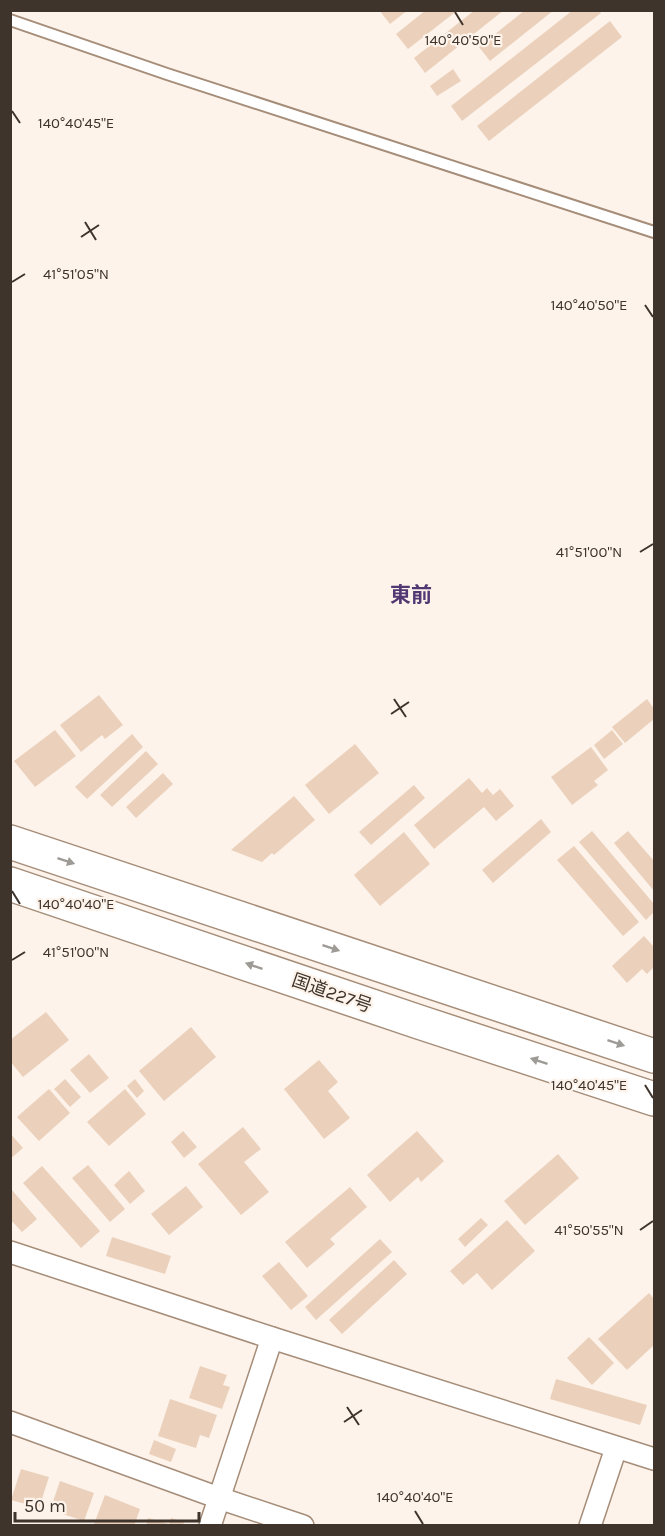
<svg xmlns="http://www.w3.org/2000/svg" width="665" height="1536" font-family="Karla,'Noto Sans JP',sans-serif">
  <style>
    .building { fill: #ebd1bc }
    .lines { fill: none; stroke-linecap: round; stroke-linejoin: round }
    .lane-casing { stroke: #a58d79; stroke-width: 14 }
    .street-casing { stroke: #a58d79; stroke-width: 24 }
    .highway-casing { stroke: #a58d79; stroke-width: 36 }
    .lane { stroke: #fff; stroke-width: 10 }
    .street { stroke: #fff; stroke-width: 21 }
    .highway { stroke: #fff; stroke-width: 33 }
    .oneway { fill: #9e9a96 }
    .ticks { fill: none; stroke: #3e342c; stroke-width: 2 }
    .labels { text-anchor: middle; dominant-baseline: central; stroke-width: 4.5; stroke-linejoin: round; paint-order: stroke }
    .street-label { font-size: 18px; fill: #3e342c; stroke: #fdf3ea }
    .quarter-label { font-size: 21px; font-weight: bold; fill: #513873; stroke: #fdf3ea }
    .ticks-label { font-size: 15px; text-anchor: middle; fill: #3e342c; stroke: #fdf3ea; stroke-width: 4.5; stroke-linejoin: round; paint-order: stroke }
  </style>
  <rect width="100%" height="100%" fill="#fdf3ea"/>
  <g class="building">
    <path d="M379 10H408L390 24Z"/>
    <path d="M426 10H458L408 49 396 34Z"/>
    <path d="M475 10H504L425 73 414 58Z"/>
    <path d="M525 10H554L490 61 479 47Z"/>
    <path d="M573 10H599L601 13 462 121 451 106Z"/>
    <path d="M610 21 622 37 489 141 477 126Z"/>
    <path d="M453 69 461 81 437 96 430 86Z"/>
    <path d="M99 695 123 725 105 739 102 735 81 752 60 725Z"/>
    <path d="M647 699 654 709V719L625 743 612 727Z"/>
    <path d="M55 730 76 756 35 787 14 761Z"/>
    <path d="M612 730 623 744 604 759 594 745Z"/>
    <path d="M132 734 143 747 87 799 75 787Z"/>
    <path d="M355 744 379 773 329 814 305 785Z"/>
    <path d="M591 747 608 770 594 781 598 785 572 805 551 777Z"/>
    <path d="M146 751 158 764 112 807 100 795Z"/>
    <path d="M163 773 173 784 136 818 126 807Z"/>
    <path d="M469 778 482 793 487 788 493 795 500 789 514 806 496 821 484 807 434 849 414 825Z"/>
    <path d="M414 785 425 798 371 845 359 832Z"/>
    <path d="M294 796 315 820 274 855 272 853 262 862 231 850Z"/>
    <path d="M541 819 551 832 493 883 482 870Z"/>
    <path d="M592 831 654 904V912L646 920 579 842Z"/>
    <path d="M628 831 654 861V891L614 843Z"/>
    <path d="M404 832 430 864 380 906 354 875Z"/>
    <path d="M574 846 639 922 623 936 557 860Z"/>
    <path d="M644 936 654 947V967L647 974 642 969 627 983 612 966Z"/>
    <path d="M46 1012 69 1040 23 1077 10 1061V1040Z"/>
    <path d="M191 1027 216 1057 164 1101 139 1071Z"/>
    <path d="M89 1054 109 1078 90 1093 70 1070Z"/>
    <path d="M319 1060 338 1082 328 1091 350 1118 324 1139 284 1089Z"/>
    <path d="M65 1079 81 1097 70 1107 54 1089Z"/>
    <path d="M135 1079 144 1091 137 1098 127 1086Z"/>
    <path d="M49 1089 70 1113 39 1141 17 1117Z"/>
    <path d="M125 1089 146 1114 109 1146 87 1122Z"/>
    <path d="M243 1127 261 1149 244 1162 269 1192 241 1215 198 1164Z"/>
    <path d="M183 1131 197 1147 184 1158 171 1142Z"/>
    <path d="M417 1131 444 1161 421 1182 418 1177 390 1202 367 1175Z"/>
    <path d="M10 1133 23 1148 10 1159Z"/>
    <path d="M558 1154 579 1178 525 1225 504 1201Z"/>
    <path d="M88 1165 125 1209 110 1222 72 1178Z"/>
    <path d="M42 1166 100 1231 81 1248 23 1183Z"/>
    <path d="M129 1171 145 1191 130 1204 114 1185Z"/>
    <path d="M186 1186 203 1207 169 1235 151 1214Z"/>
    <path d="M350 1187 367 1207 330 1239 335 1244 307 1268 285 1242Z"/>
    <path d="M12 1190 37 1219 22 1232 10 1219Z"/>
    <path d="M481 1218 488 1225 465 1247 458 1239Z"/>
    <path d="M507 1220 535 1251 492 1290 477 1273 463 1285 450 1271Z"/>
    <path d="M112 1237 171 1256 165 1274 106 1256Z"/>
    <path d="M380 1239 392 1252 316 1320 305 1307Z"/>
    <path d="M394 1260 407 1274 342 1334 329 1320Z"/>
    <path d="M279 1262 308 1296 291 1310 262 1276Z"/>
    <path d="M649 1293 654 1299V1345L627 1370 598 1339Z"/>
    <path d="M589 1337 614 1363 592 1385 567 1358Z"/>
    <path d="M200 1366 227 1375 223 1385 230 1387 222 1409 189 1398Z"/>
    <path d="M556 1379 647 1405 640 1425 550 1399Z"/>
    <path d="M170 1399 217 1415 209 1438 200 1435 196 1448 158 1436Z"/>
    <path d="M154 1440 176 1449 171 1462 149 1454Z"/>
    <path d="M21 1469 49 1477 39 1508 11 1500Z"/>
    <path d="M60 1481 94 1493 84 1521 50 1510Z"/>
    <path d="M105 1495 140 1509 134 1526 94 1524Z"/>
    <path d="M148 1518 169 1524 171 1518 184 1522 183 1526H146Z"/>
  </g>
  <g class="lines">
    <g class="lane-casing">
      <path id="lane" d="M10 20 167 74 654 232"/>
    </g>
    <g class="street-casing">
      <g id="street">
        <path d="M10 1252 272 1338 654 1459"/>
        <path d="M10 1422 219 1498 303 1526"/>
        <path d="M210 1526 272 1338"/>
        <path d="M590 1526 616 1448"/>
      </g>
    </g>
    <g class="highway-casing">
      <g id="highway">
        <path d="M10 842 654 1056"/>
        <path d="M10 884 419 1022 654 1099"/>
      </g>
    </g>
    <use href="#lane" class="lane"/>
    <use href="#street" class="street"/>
    <use href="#highway" class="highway"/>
  </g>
  <defs><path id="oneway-solid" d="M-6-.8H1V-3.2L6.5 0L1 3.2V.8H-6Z" transform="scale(1.5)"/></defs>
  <g class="oneway">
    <use href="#oneway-solid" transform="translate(66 861) rotate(18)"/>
    <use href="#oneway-solid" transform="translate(331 948) rotate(18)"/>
    <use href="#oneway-solid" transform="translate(254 966) rotate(-161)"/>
    <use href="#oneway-solid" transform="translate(616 1043) rotate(18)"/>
    <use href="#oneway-solid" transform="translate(539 1061) rotate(-162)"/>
  </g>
  <path class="ticks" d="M455 12 463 25M12 111 20 123M85 222 96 240M81 237 99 225M12 282 25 274M645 305 653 317M640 552 653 544M394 699 406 717M391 714 409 702M12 891 20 904M12 960 25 952M645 1085 653 1098M640 1230 653 1221M347 1407 359 1425M344 1422 362 1410M415 1511 423 1524"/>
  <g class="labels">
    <g class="street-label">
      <text transform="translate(332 993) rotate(19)">国道227号</text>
    </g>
    <g class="quarter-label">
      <text x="411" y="595">東前</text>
    </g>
  </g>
  <g class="ticks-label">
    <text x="463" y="45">140°40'50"E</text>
    <text x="76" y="128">140°40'45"E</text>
    <text x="76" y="279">41°51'05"N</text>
    <text x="589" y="310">140°40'50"E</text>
    <text x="589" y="557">41°51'00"N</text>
    <text x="76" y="909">140°40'40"E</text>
    <text x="76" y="957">41°51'00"N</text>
    <text x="589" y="1090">140°40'45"E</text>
    <text x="589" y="1235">41°50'55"N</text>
    <text x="415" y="1502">140°40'40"E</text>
  </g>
  <rect width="665" height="1536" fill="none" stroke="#3e342c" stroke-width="24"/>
  <path d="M15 1512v9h184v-9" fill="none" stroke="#3e342c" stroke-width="3"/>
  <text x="24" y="1512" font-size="18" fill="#3e342c" stroke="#fdf3ea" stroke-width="4.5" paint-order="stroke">50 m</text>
</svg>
